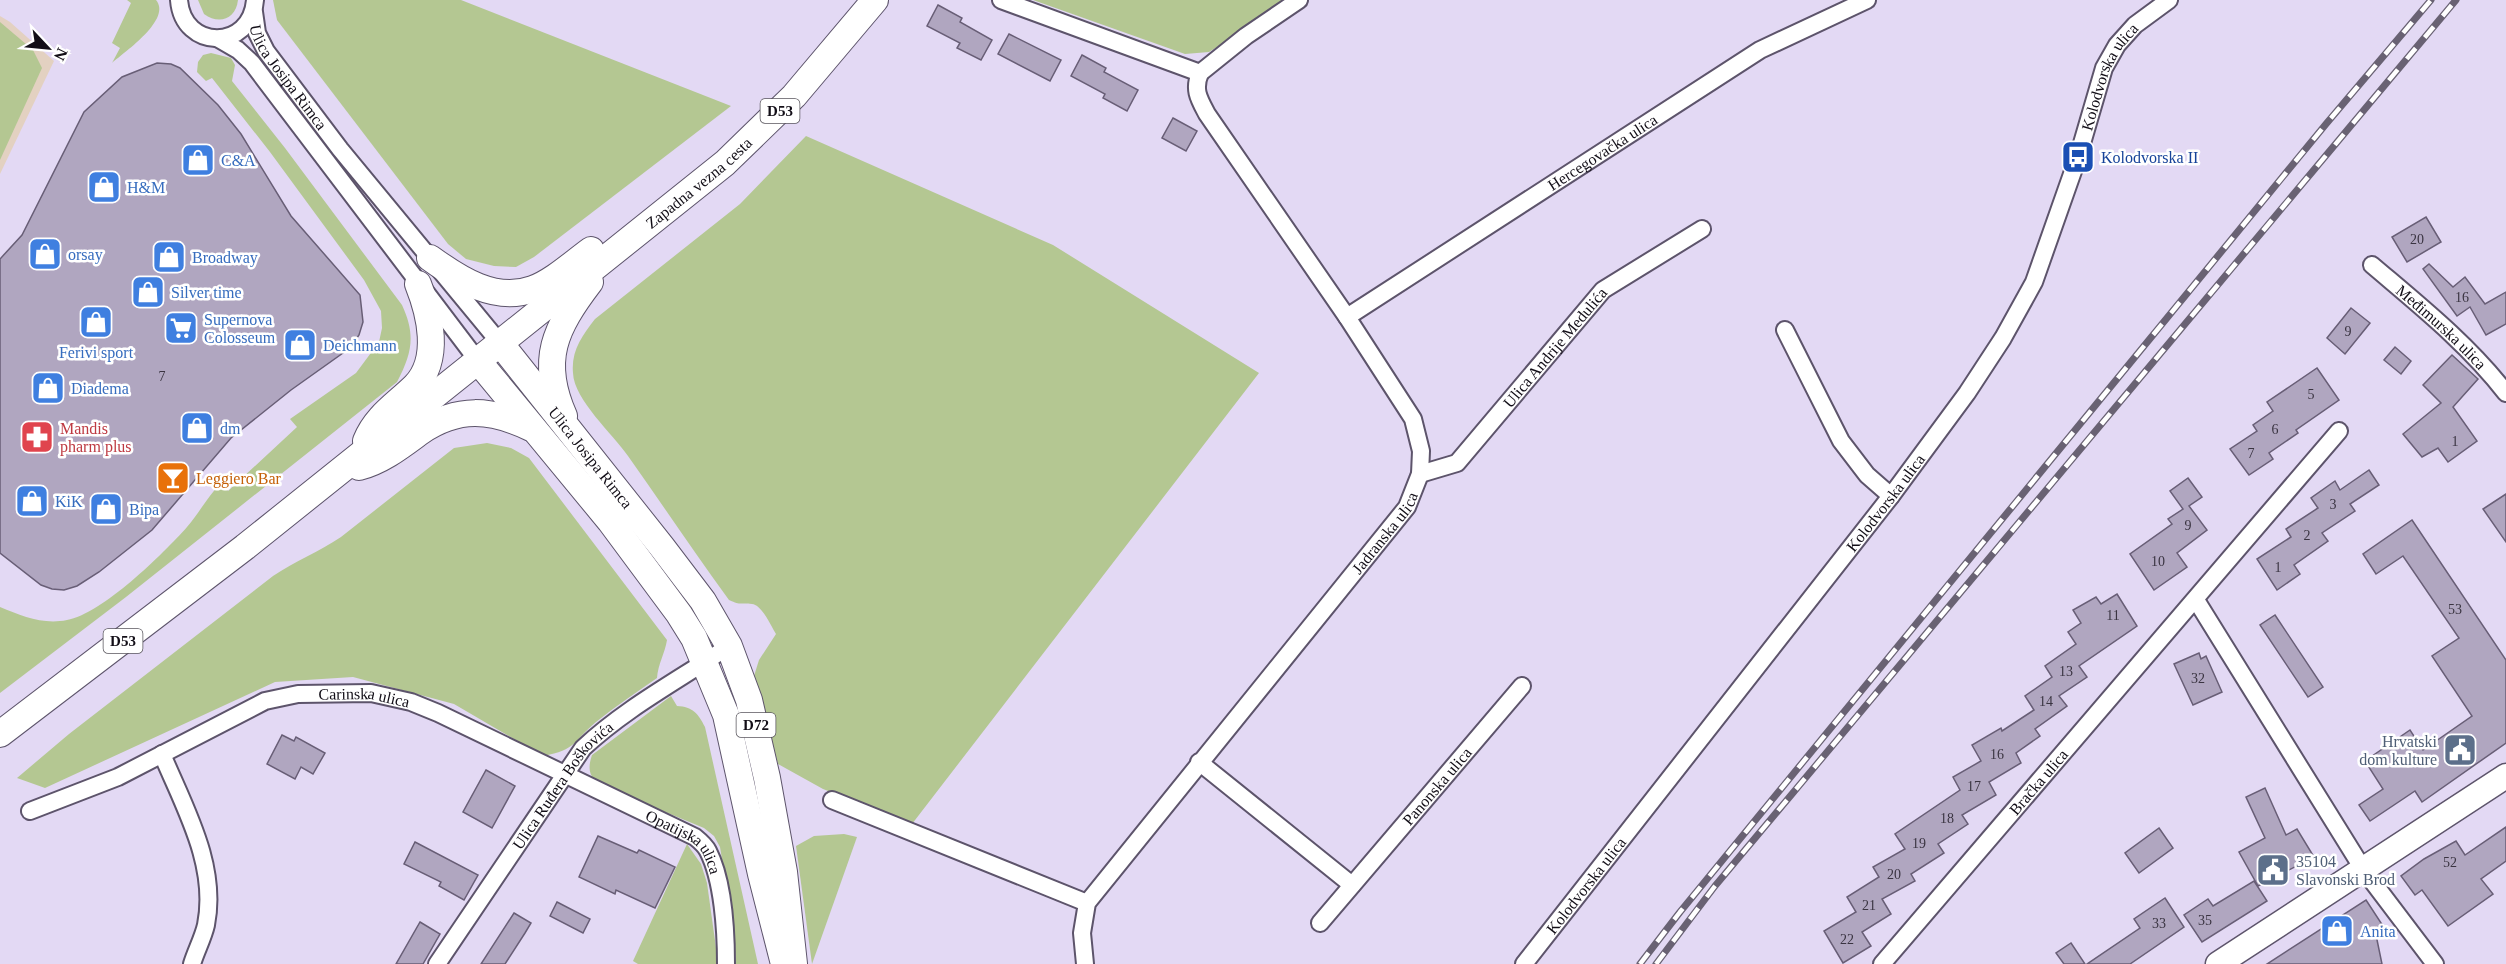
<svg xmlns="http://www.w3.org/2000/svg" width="2506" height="964" font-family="Georgia,serif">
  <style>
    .education { fill: #e3d1c1 }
    .green { fill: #b4c792 }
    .building { fill: #b0a6c0; stroke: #685e76; stroke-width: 1.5 }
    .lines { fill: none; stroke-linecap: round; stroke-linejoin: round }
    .street-casing { stroke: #5d546b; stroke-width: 20 }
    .secondary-casing { stroke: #5d546b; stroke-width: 27 }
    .primary-casing { stroke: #5d546b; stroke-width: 28 }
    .street { stroke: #fff; stroke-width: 16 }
    .secondary { stroke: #fff; stroke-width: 24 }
    .primary { stroke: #fff; stroke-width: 26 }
    .rail-casing { stroke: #696273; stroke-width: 7 }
    .rail { stroke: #fff; stroke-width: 4.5; stroke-dasharray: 14; stroke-linecap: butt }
    .labels { text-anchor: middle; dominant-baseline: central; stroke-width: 5; stroke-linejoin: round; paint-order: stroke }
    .number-label { font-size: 14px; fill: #3a3441 }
    .shield { fill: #fff; stroke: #59565d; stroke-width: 1.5 }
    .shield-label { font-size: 15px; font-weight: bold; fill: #120e17 }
    .street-label { font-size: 16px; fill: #120e17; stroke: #fff }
    .transit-label { font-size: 16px; fill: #164399; stroke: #fff; text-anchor: start }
    .shop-label { font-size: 16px; fill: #366cbe; stroke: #fff; text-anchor: start }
    .health-label { font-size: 16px; fill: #be3a42; stroke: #fff; text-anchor: start }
    .food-label { font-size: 16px; fill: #c56008; stroke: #fff; text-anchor: start }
    .service-label { font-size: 16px; fill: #4e5e75; stroke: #fff; text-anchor: end }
  </style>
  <rect width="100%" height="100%" fill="#e3d9f4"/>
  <path class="education" d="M0 16 10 22 54 61 0 174Z"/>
  <g class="green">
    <path d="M127 0H156C172 19 126 51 112 63L120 48 112 43 131 3Z"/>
    <path d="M198 0H238C236 19 219 25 204 14Z"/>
    <path d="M273 0H461L731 106 534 257 516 267 494 266 466 259 448 244 277 20Z"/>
    <path d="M1033 0H1291L1209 52 1185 54Z"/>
    <path d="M0 22 33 50 42 68 0 160Z"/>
    <path d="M211 53 231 58 235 65 232 81 285 148 402 305C416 335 412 353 397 382L126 597 0 693V607C22 616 43 625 67 620 102 614 163 554 187 527 199 513 208 496 221 483L228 491 297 427 290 419 356 373 379 342 382 328 381 311 364 280 270 152 212 78 206 81 197 72 198 62 203 55Z"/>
    <path d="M806 136 1053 245 1259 373 912 824 823 789 778 764 754 676 759 660 776 634C771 626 762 605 752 604 740 602 742 606 729 600 694 552 662 504 628 456 613 434 574 400 573 373 571 351 582 336 595 319L740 204Z"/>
    <path d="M487 443 511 448 529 458 667 640C665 653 658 664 657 678 637 692 616 706 596 722 573 741 577 750 543 756L454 704 353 677 275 682 45 788 17 778 69 734 273 576C295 561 319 552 341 537L454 448Z"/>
    <path d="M671 696 677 706C693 707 698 713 705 727L758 964H736L733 927 720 847 714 836 704 828 607 788C591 780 586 773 592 755Z"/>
    <path d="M844 834 857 837 812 964 796 846 814 836Z"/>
    <path d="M687 844 701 864 707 883 717 955 716 964H638L633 961Z"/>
  </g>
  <g class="building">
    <path d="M938 5 962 18 960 22 992 40 981 60 957 48 960 43 927 26Z"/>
    <path d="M1009 34 1061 60 1050 81 998 54Z"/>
    <path d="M1082 55 1106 68 1104 72 1138 90 1127 111 1103 98 1105 94 1071 76Z"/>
    <path d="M157 63 171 64 180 68 218 105 241 134 291 216 360 295 363 322 359 335 350 348 291 390 231 438 152 530 99 572 77 586 64 590 52 589 41 585 0 553V259L22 235 84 112 122 77Z"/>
    <path d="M1173 118 1197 131 1186 151 1162 138Z"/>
    <path d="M2426 217 2441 242 2407 262 2392 237Z"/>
    <path d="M2429 264 2453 287 2465 277 2485 304 2506 292V324L2486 335 2470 307 2457 316 2423 269Z"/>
    <path d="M2351 308 2370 323 2345 354 2327 338Z"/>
    <path d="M2395 347 2411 361 2401 374 2384 360Z"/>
    <path d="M2452 355 2478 379 2453 407 2477 441 2448 462 2438 448 2422 457 2403 434 2441 403 2423 385Z"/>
    <path d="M2317 368 2339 400 2296 430 2298 433 2269 453 2273 459 2249 475 2230 449 2257 431 2253 425 2273 411 2267 402Z"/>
    <path d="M2369 470 2379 485 2350 504 2355 511 2322 533 2328 541 2294 565 2300 574 2277 590 2257 559 2291 537 2286 529 2318 508 2311 498 2335 481 2340 490Z"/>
    <path d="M2188 478 2202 497 2189 506 2207 530 2177 553 2187 567 2154 590 2130 554 2172 524 2168 519 2183 509 2170 491Z"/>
    <path d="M2506 494V542L2483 509Z"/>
    <path d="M2412 520 2506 660V743L2422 802 2415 791 2370 821 2359 805 2383 789 2365 761 2410 730 2423 750 2472 716 2432 656 2459 638 2403 556 2376 574 2363 554Z"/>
    <path d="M2117 594 2137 626 2079 666 2087 677 2059 696 2067 706 2035 729 2040 736 2016 753 2021 763 1989 782 1996 795 1962 815 1968 824 1938 844 1944 853 1911 874 1915 881 1882 899 1891 914 1862 932 1871 946 1843 963 1824 931 1856 912 1847 897 1879 877 1873 867 1905 849 1895 834 1960 790 1953 777 1981 761 1972 745 2001 728 2002 731 2034 710 2025 696 2052 677 2045 666 2076 644 2068 632 2081 623 2073 610 2096 597 2101 604Z"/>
    <path d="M2275 615 2323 687 2308 697 2260 625Z"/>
    <path d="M2199 653 2201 659 2206 656 2222 692 2193 705 2174 664Z"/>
    <path d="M282 735 294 741 296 737 325 753 313 774 301 767 295 779 267 764Z"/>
    <path d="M486 770 515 786 492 828 463 812Z"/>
    <path d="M2265 788 2286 835 2297 829 2314 857 2258 886 2239 852 2265 838 2246 797Z"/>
    <path d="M2506 827V861L2481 879 2493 894 2448 926 2422 890 2415 895 2401 876 2424 859 2456 841 2465 855Z"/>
    <path d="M2159 828 2173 848 2139 873 2125 853Z"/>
    <path d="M598 836 637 853 639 850 675 867 655 908 616 890 615 894 579 877Z"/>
    <path d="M415 842 478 875 464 900 439 886 441 882 404 864Z"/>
    <path d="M2254 881 2267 901 2202 942 2184 915 2208 899 2213 906Z"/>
    <path d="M2165 898 2184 927 2130 964H2087L2140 928 2134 919Z"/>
    <path d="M2366 900 2385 929 2376 935 2382 964H2267Z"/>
    <path d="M557 902 590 919 583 933 550 916Z"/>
    <path d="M514 913 531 923 525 933 505 964H481Z"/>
    <path d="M420 922 440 934 423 964H396Z"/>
    <path d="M2071 943 2085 964H2064L2056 953Z"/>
  </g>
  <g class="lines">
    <g class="street-casing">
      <g id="street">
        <path d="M179 0C183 51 251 51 255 0"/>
        <path d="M1001 0 1200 73"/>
        <path id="s1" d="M254 12 257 33 266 51 340 149 500 343"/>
        <path d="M219 39 238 50 252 63 478 361"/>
        <path d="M1200 73 1246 36 1299 0"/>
        <path id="s2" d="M2372 265C2419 305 2468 344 2506 393"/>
        <path id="s3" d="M1347 317 1760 50 1867 0"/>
        <path d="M1785 330 1841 441 1867 475 1891 496"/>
        <path id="s4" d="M1420 474 1457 463 1603 290 1702 229"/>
        <path d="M2196 600 2363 869 2435 964"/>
        <path d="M162 754C184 807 218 865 206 925 203 938 196 951 192 964"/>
        <path d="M1199 762 1352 885"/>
        <path d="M832 800 1087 903"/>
        <path id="s5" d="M30 811 118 777 265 701 298 694 371 693 411 702 438 713 695 837C700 841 705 845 708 851 723 880 726 931 726 964"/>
        <path id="s6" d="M1320 923 1522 686"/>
        <path id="s7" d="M437 964 583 748C627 707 679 680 729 646"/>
        <path id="s8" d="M1085 964 1082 933 1087 903 1407 507 1420 474 1421 451 1413 419 1347 317 1207 114C1199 99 1193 90 1200 73"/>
        <path id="s9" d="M1524 964 1891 496 1967 393 2003 338 2034 282 2078 157 2104 68 2117 45 2135 25 2169 0"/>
        <path id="s10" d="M1882 964 2339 431"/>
      </g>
    </g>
    <g class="secondary-casing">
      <path id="secondary" d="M2218 964 2506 776"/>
    </g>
    <g class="primary-casing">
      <g id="primary">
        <path d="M430 258C459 279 495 303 533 289 554 281 573 263 591 250"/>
        <path id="s11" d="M500 343 662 547 703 601 729 646 749 700 767 778 784 872 794 964"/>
        <path d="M478 361 610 521 679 614 694 638 726 715 761 874 783 960"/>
        <path d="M564 416C539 360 555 328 590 282"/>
        <path d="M366 441C376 416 397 404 415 386 441 359 430 314 418 284"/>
        <path d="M359 467C382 461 401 446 420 432 458 406 491 409 531 428"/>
        <path id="s12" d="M0 734 245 547 725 163 794 96 875 0"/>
      </g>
    </g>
    <use href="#street" class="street"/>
    <use href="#secondary" class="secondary"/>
    <use href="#primary" class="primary"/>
    <g class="rail-casing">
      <g id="rail">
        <path d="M1640 964 1680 912 2326 124 2431 0"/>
        <path d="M1656 964 1715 886 2456 0"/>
      </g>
    </g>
    <use href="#rail" class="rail"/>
  </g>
  <defs>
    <g id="bus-square" transform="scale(1.725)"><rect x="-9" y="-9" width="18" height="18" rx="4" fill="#1a4fb4" stroke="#fff"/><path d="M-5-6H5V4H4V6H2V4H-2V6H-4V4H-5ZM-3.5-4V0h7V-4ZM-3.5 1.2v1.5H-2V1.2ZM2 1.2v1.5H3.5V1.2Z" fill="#fff"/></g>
    <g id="shop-square" transform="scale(1.725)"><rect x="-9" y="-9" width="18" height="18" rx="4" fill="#3f7fe0" stroke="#fff"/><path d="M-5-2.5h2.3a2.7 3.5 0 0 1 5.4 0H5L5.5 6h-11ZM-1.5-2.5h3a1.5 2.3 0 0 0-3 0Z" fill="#fff"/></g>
    <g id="supermarket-square" transform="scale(1.725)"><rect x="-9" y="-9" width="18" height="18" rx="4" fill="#3f7fe0" stroke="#fff"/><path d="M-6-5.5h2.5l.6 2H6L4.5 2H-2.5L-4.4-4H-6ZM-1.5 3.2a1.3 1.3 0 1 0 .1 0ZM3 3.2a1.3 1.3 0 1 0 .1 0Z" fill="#fff"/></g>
    <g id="pharmacy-square" transform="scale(1.725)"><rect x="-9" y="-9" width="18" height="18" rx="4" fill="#e0444e" stroke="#fff"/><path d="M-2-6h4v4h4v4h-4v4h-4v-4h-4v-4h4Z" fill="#fff"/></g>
    <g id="bar-square" transform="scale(1.725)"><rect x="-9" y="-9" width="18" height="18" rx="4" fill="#e8710a" stroke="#fff"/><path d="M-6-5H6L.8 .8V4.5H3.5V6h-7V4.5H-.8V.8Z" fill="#fff"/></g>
    <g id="civic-square" transform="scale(1.725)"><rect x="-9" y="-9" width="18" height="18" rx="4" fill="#5c6f8a" stroke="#fff"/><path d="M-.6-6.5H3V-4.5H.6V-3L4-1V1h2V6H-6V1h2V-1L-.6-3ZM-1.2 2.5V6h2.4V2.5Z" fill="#fff"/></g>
  </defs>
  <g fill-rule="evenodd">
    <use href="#bus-square" x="2078" y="157"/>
    <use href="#shop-square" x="198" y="160"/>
    <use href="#shop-square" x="104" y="187"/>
    <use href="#shop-square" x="45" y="254"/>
    <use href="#shop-square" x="169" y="257"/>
    <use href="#shop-square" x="148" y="292"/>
    <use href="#shop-square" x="96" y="322"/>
    <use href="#supermarket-square" x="181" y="328"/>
    <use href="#shop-square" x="300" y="345"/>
    <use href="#shop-square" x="48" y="388"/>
    <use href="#shop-square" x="197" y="428"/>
    <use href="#pharmacy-square" x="37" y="437"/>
    <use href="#bar-square" x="173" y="478"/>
    <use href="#shop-square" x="32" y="501"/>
    <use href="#shop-square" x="106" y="509"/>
    <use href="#civic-square" x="2460" y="750"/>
    <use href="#civic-square" x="2273" y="870"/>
    <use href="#shop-square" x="2337" y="931"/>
  </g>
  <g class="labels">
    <g class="number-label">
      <text x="2417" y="239">20</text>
      <text x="2462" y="297">16</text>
      <text x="2348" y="331">9</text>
      <text x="162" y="376">7</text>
      <text x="2311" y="394">5</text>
      <text x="2275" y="429">6</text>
      <text x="2455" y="441">1</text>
      <text x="2251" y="453">7</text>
      <text x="2333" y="504">3</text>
      <text x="2188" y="525">9</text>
      <text x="2307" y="535">2</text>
      <text x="2158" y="561">10</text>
      <text x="2278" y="567">1</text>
      <text x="2455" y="609">53</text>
      <text x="2113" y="615">11</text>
      <text x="2066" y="671">13</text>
      <text x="2198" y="678">32</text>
      <text x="2046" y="701">14</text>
      <text x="1997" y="754">16</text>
      <text x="1974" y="786">17</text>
      <text x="1947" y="818">18</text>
      <text x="1919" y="843">19</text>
      <text x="2450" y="862">52</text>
      <text x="1894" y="874">20</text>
      <text x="1869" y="905">21</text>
      <text x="2205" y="920">35</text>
      <text x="2159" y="923">33</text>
      <text x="1847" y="939">22</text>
    </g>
    <g class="shield">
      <rect x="760.5" y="99" width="39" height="24" rx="4.5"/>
      <rect x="103.5" y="629" width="39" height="24" rx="4.5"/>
      <rect x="736.5" y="713" width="39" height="24" rx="4.5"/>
    </g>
    <g class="shield-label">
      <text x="780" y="111">D53</text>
      <text x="123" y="641">D53</text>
      <text x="756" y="725">D72</text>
    </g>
    <g class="street-label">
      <text stroke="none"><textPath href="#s1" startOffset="75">Ulica Josipa Rimca</textPath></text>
      <text stroke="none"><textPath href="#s9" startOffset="1072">Kolodvorska ulica</textPath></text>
      <text stroke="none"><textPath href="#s3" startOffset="304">Hercegovačka ulica</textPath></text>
      <text stroke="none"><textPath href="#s12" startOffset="890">Zapadna vezna cesta</textPath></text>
      <text stroke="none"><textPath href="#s2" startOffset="93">Međimurska ulica</textPath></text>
      <text stroke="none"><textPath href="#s4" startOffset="190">Ulica Andrije Medulića</textPath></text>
      <text stroke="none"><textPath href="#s11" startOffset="146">Ulica Josipa Rimca</textPath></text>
      <text stroke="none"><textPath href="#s9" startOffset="586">Kolodvorska ulica</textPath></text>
      <text stroke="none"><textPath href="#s8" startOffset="537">Jadranska ulica</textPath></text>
      <text stroke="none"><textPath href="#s5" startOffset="360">Carinska ulica</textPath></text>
      <text stroke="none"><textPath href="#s10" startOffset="240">Bračka ulica</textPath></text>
      <text stroke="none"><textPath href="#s7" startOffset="219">Ulica Ruđera Boškovića</textPath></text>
      <text stroke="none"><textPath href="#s6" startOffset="180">Panonska ulica</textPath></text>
      <text stroke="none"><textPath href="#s5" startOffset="717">Opatijska ulica</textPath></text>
      <text stroke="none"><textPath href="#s9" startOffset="100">Kolodvorska ulica</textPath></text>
    </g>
    <g class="transit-label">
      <text x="2101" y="157">Kolodvorska II</text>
    </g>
    <g class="shop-label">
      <text x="221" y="160">C&amp;A</text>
      <text x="127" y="187">H&amp;M</text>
      <text x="68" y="254">orsay</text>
      <text x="192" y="257">Broadway</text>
      <text x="171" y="292">Silver time</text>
      <text x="204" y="319">Supernova<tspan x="204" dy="18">Colosseum</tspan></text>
      <text x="323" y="345">Deichmann</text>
      <text x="96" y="352" text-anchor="middle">Ferivi sport</text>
      <text x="71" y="388">Diadema</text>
      <text x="220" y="428">dm</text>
      <text x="55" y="501">KiK</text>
      <text x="129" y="509">Bipa</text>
      <text x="2360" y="931">Anita</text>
    </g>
    <g class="health-label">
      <text x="60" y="428">Mandis<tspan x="60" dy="18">pharm plus</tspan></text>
    </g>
    <g class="food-label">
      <text x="196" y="478">Leggiero Bar</text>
    </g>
    <g class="service-label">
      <text x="2437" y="741">Hrvatski<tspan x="2437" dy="18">dom kulture</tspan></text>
      <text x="2296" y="861" text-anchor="start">35104<tspan x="2296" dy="18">Slavonski Brod</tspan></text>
    </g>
  </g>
  <g transform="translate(48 48) rotate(116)" stroke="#ffffff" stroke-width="4.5" paint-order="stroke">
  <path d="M0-4.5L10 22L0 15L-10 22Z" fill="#120e17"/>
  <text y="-9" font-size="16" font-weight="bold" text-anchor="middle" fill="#120e17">N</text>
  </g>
</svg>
